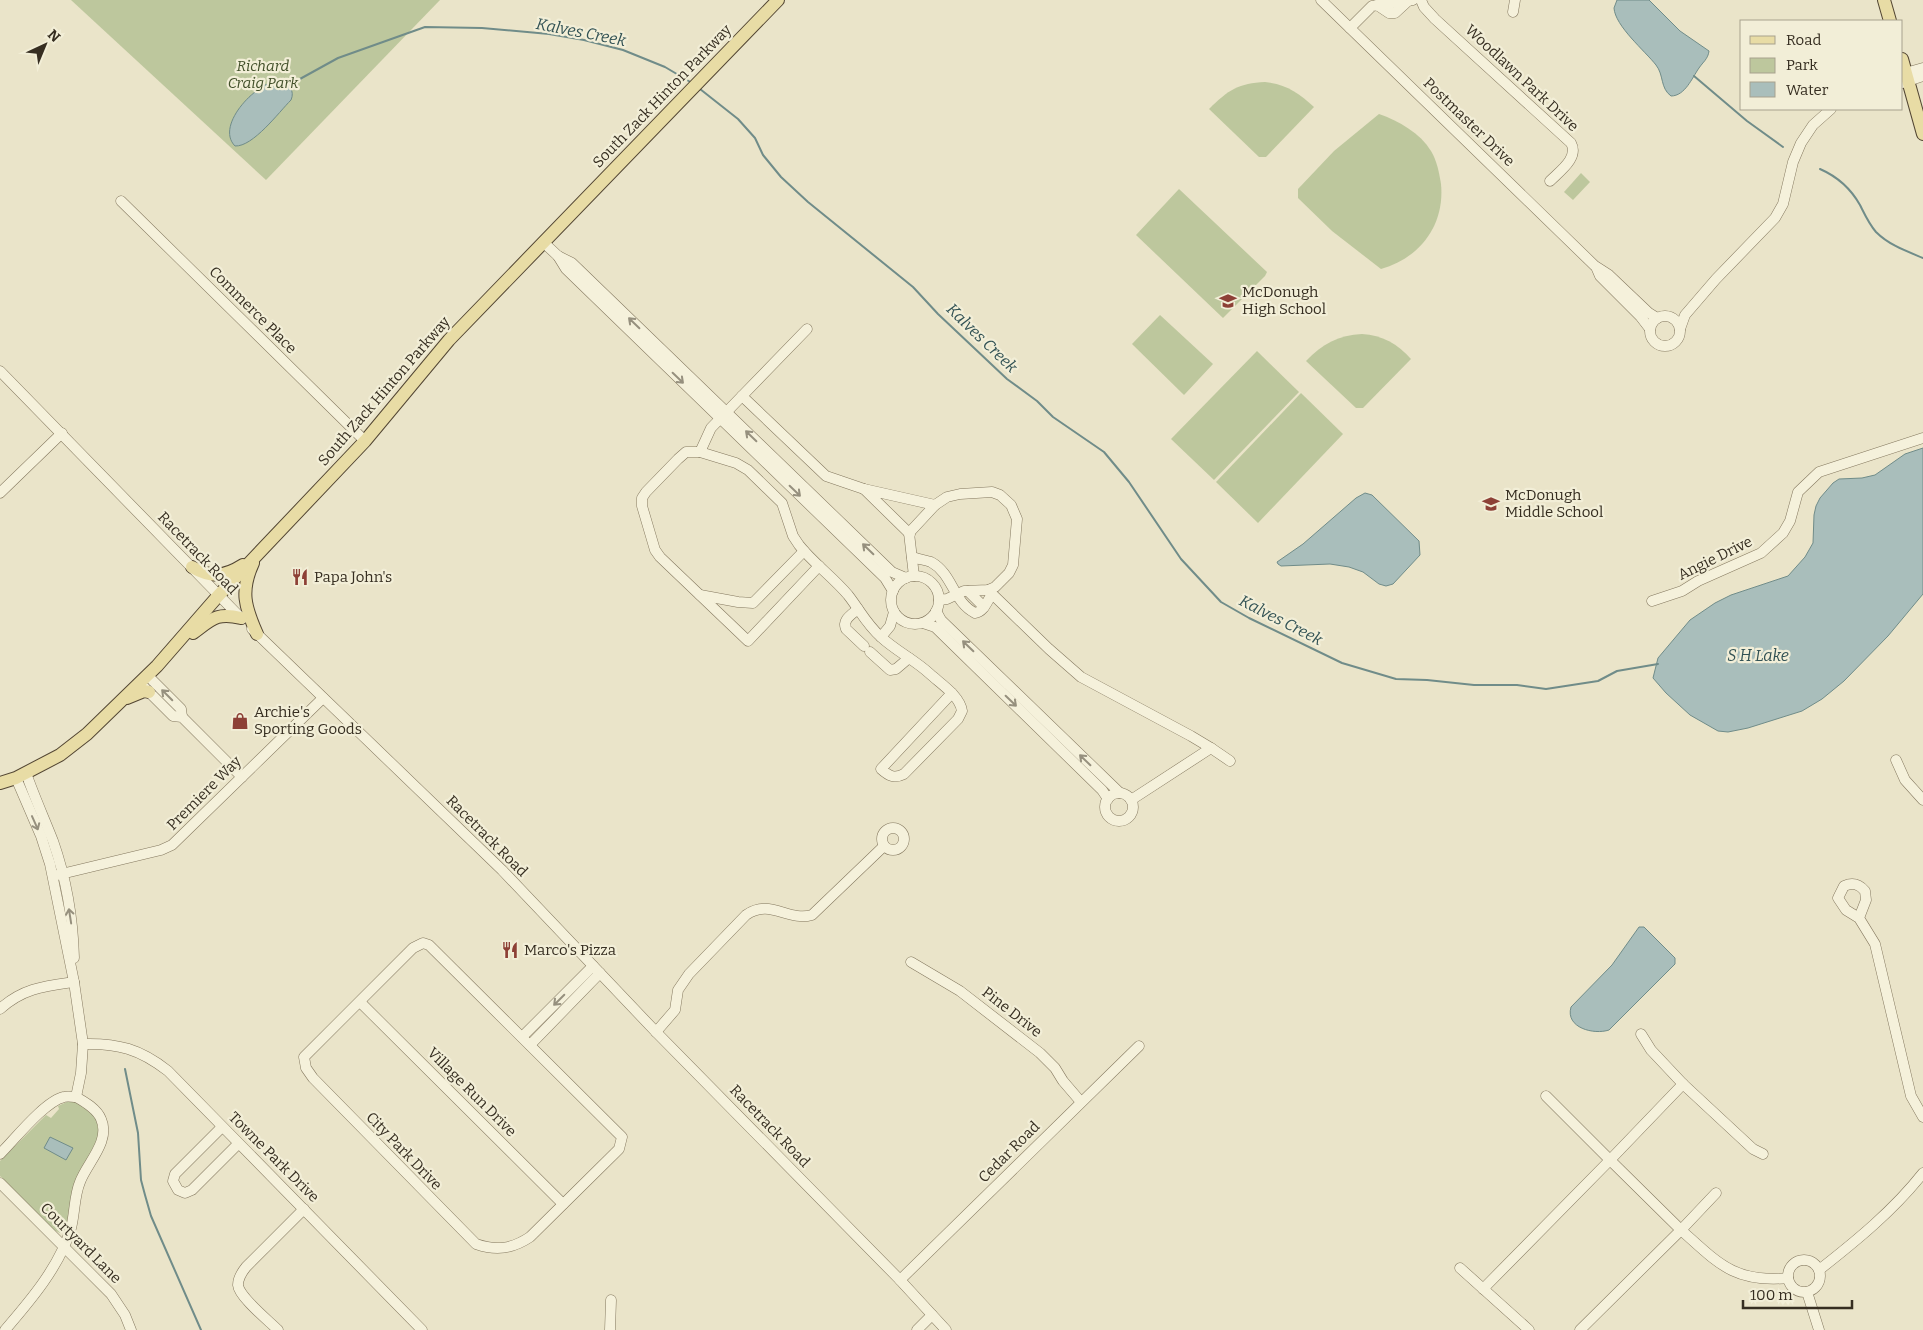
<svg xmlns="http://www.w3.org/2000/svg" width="1923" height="1330" font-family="Bitter,serif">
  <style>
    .green { fill: #bdc79d }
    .water { fill: #a9bebb; stroke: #708c89 }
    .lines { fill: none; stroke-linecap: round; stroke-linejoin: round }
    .stream { stroke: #708c89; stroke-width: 2 }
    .minor-casing { stroke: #84785f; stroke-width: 11 }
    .major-casing { stroke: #534633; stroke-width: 14 }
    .minor { stroke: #f5f1db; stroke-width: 10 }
    .major { stroke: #e8dca5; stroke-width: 12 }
    .oneway { stroke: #96907e }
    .labels { text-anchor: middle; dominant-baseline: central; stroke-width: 4.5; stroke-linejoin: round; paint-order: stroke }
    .park-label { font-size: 15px; font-style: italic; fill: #42502a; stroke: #f2eed7 }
    .street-label { font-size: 15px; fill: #362e21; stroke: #f2eed7 }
    .poi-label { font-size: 15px; fill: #362e21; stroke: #f2eed7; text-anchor: start }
    .water-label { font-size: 16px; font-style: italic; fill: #325254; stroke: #f2eed7 }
  </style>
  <rect width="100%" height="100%" fill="#eae4c9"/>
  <g class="green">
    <path d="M71 0H440L266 180Z"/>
    <path d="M1265 82C1286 84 1299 93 1314 107L1266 157H1259L1209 109C1228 90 1239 83 1265 82Z"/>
    <path d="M1379 114C1399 121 1420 133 1431 151 1437 161 1439 172 1441 184 1445 225 1420 258 1381 269L1332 231 1298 198V189L1334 151Z"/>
    <path d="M1581 173 1590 182 1573 200 1564 192Z"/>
    <path d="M1179 189 1267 272 1265 276 1223 318 1136 235Z"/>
    <path d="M1160 315 1213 364 1184 395 1132 344Z"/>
    <path d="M1362 334C1382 335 1398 344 1411 359L1363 408H1356L1306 361C1322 344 1339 335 1362 334Z"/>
    <path d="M1257 351 1299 392 1214 480 1171 439Z"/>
    <path d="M1301 393 1343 434 1258 523 1216 482Z"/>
    <path d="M69 1101 83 1104 99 1120V1137L68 1223 65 1230 60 1233 54 1230 0 1176V1161L46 1115 51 1118 59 1109 58 1106Z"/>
  </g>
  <g class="water">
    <path d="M1617 0H1649L1680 31 1709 51C1708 59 1703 62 1699 68 1692 78 1685 96 1671 96 1660 88 1664 75 1656 65 1645 51 1615 26 1614 8Z"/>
    <path d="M282 80C289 84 295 91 291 100 279 112 253 147 235 146 214 125 259 79 282 80Z"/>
    <path d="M1923 448V594L1888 636 1844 681 1822 699 1802 711 1748 728 1728 732 1718 731 1690 715 1666 693 1653 678 1658 658 1690 620 1715 603 1731 595 1788 576 1805 557 1813 543 1814 515 1816 506 1820 498 1833 483 1839 479 1862 478 1875 475 1905 454Z"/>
    <path d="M1365 493 1372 495 1419 541 1420 555 1393 584 1386 586 1379 584 1363 572 1349 567 1330 564 1281 566 1278 564 1277 562 1303 544 1356 498Z"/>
    <path d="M1639 927H1644L1675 958V964L1609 1030C1594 1035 1565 1028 1571 1007L1612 965Z"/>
    <path d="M50 1137 73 1148 66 1160 44 1148Z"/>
  </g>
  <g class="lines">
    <g class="stream">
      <path d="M1694 76 1747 121 1783 147"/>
      <path d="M289 85 338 58 425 27 482 28 549 34 584 40 623 50 665 67 692 83"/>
      <path d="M700 89 738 119 755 138 763 155 781 177 808 202 913 287 938 314 1007 379 1037 401 1053 417 1104 452 1129 482 1181 559 1221 602 1249 618 1342 663 1396 679 1427 680 1474 685H1517L1546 689 1598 681 1617 671 1658 664"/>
      <path d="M1820 169C1836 176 1851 189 1860 205 1865 215 1869 224 1876 232 1889 245 1906 251 1923 258"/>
      <path d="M125 1069 138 1133 141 1180 145 1195 151 1216 201 1330"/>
    </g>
    <g class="minor-casing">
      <g id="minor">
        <path d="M1321 0 1595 266 1609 275 1649 313 1657 318"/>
        <path d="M1421 0 1424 7 1435 19 1571 143C1579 158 1560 171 1550 181"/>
        <path d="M1377 5 1389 13H1395L1408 1"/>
        <path d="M1513 12 1515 0"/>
        <path d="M1350 28 1372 6 1413 0"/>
        <path d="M1902 74 1923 68"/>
        <path d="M1902 83 1923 76"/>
        <path d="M121 201 365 441"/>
        <path d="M543 242 558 256 566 269 885 578 893 591"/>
        <path d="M558 256 572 263 892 572 906 578"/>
        <path d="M1597 269 1600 276 1640 316 1650 329"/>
        <circle cx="1665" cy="331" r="15"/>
        <path d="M1680 329 1685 315 1716 279 1775 218 1783 204 1793 162 1801 143 1813 125 1831 109"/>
        <path d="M0 371 242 619"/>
        <path d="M742 396 807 329"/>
        <path d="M700 452H686L678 459 646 492 642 498V506L655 550 660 557 748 641 819 566"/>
        <path d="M864 489 826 476 742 396 711 428 700 452 736 463 748 470 782 503 793 536 799 545C813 563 833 577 848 595 859 609 867 625 881 637 896 651 915 660 930 674 941 684 960 696 962 711L958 719 904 774C894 779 889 776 881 769L952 693"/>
        <path d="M0 493 62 433"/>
        <path d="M910 534 864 489 935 505"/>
        <path d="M912 557C918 559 925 560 931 562 953 574 953 602 975 613 984 612 987 601 992 594"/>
        <path d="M914 576 909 533 935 505 947 497 960 494 992 492 1000 495 1011 505 1017 519 1013 565 1009 573 995 587 988 590 964 591 947 599 939 600"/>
        <circle cx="915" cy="600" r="24"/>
        <path d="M988 590 1049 649 1081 677 1191 736 1211 748 1131 800"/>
        <path d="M968 591 984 607"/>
        <path d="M700 595 738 602 753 603 804 551"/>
        <path d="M1652 601 1682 591 1698 581 1761 553 1783 533 1790 521 1798 492 1819 472 1923 438"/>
        <path d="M858 609C851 615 842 620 846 629L864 646"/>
        <path d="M936 611 941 620 1120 793"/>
        <path d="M923 623 935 627 1102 790 1108 799"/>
        <path d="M252 629 502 870 656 1032 900 1280 946 1330"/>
        <path d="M881 637 890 626 894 612"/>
        <path d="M870 652 890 670 896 669 909 658"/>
        <path d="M147 675 181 709 182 717"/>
        <path d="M144 687 173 716 182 717 242 777"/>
        <path d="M1211 748 1230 761"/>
        <path d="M1896 760 1905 780 1923 800"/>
        <path d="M26 773C34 796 44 818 53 841 66 878 73 919 74 958"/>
        <circle cx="1119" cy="807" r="14"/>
        <circle cx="893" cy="839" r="11"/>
        <path d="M53 876 161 850 172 845 323 698"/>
        <path d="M1859 918 1866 900 1865 891C1859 884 1853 882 1844 886L1838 898 1846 910 1859 918 1875 944 1911 1096 1923 1117"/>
        <path d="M423 943 429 945 622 1137 619 1149 614 1154 530 1237C512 1249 496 1251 476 1244L313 1078 306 1068 304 1057 413 948Z"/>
        <path d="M911 962 960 991 1040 1053 1055 1068 1063 1081 1081 1102"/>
        <path d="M360 1002 563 1204"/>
        <path d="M0 1009C23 988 45 986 74 982"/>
        <path d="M656 1032 675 1010 678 990 689 974 746 915C770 898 788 922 812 915L884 846"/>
        <path d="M1641 1034 1651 1050 1683 1084"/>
        <path d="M522 1037 593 966"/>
        <path d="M83 1044C118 1043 140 1049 168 1071L422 1330"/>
        <path d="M530 1045 600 973"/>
        <path d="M1546 1096 1610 1160 1683 1084 1753 1149 1763 1154"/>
        <path d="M222 1127 175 1174 173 1181 178 1190 185 1193 192 1190 238 1144"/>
        <path d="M0 1154C15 1139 45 1101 64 1097 68 1096 72 1097 76 1097L81 1073 83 1044 74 982 50 864 41 836 16 778"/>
        <path d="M0 1183 111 1294 125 1315 131 1330"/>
        <path d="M1716 1193 1681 1230C1718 1263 1734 1283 1788 1278"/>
        <circle cx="1804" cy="1276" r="16"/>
        <path d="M1460 1268 1529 1330"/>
        <path d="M1819 1270C1856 1241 1894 1210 1923 1173"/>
        <path d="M900 1280 1139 1046"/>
        <path d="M1483 1289 1610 1160 1681 1230 1580 1330"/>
        <path d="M1807 1292 1819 1330"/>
        <path d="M5 1330C30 1301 60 1266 71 1228 75 1213 74 1196 80 1182 87 1163 111 1141 101 1119 97 1109 85 1102 76 1097"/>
        <path d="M278 1330C269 1321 239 1297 238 1285 238 1278 242 1272 246 1267L304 1209"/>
        <path d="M610 1330 611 1300"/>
        <path d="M917 1330 932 1315"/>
      </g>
    </g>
    <g class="major-casing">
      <g id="major">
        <path d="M1884 0 1890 21"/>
        <path d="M1902 59 1923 134"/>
        <path d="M253 563C240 591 245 607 257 634"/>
        <path d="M192 567C211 578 224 577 243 565"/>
        <path d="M193 633C212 619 217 612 241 618"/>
        <path d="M127 698 144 691 149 692"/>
        <path d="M0 783 16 778 60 755 87 734 157 666 218 596 365 441 449 340 778 0"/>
      </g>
    </g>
    <use href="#minor" class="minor"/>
    <use href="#major" class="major"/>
  </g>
  <defs><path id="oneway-shaft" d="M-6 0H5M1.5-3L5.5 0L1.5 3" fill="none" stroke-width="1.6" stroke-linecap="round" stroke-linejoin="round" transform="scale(1.25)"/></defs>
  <g class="oneway">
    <use href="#oneway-shaft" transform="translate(634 323) rotate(-136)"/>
    <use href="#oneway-shaft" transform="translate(678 378) rotate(44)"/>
    <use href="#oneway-shaft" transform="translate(751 436) rotate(-136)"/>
    <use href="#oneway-shaft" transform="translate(795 491) rotate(44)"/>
    <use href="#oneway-shaft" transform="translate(868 549) rotate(-136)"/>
    <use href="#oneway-shaft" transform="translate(968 646) rotate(-136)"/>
    <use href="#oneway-shaft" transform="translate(167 695) rotate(-135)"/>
    <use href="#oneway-shaft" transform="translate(1011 701) rotate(44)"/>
    <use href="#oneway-shaft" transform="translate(1085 760) rotate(-136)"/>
    <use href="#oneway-shaft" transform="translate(35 823) rotate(66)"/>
    <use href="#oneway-shaft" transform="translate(70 916) rotate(-99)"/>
    <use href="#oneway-shaft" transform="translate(559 1000) rotate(135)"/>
  </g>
  <defs>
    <g id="school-bare" transform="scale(1.35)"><path d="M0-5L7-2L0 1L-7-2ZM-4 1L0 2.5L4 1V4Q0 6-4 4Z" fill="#8d4036" stroke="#f2eed7" stroke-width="2.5" paint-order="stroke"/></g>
    <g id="restaurant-bare" transform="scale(1.35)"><path d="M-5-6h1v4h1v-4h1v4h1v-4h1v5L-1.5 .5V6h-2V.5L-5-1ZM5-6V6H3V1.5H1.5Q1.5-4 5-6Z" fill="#8d4036" stroke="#f2eed7" stroke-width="2.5" paint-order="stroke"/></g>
    <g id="shop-bare" transform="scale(1.35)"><path d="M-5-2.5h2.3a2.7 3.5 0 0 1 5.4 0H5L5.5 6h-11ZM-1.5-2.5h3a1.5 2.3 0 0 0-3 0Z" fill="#8d4036" stroke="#f2eed7" stroke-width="2.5" paint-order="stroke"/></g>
  </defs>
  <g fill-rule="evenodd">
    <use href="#school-bare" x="1228" y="301"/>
    <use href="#school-bare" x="1491" y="504"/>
    <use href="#restaurant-bare" x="300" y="577"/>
    <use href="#shop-bare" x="240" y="721"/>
    <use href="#restaurant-bare" x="510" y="950"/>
  </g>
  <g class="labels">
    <g class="park-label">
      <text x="263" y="66">Richard<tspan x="263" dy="17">Craig Park</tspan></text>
    </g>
    <g class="street-label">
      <text transform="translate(1522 78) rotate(43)">Woodlawn Park Drive</text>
      <text transform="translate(662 96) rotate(-46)">South Zack Hinton Parkway</text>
      <text transform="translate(1469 122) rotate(44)">Postmaster Drive</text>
      <text transform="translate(253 310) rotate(45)">Commerce Place</text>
      <text transform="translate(384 391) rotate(-49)">South Zack Hinton Parkway</text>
      <text transform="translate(198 553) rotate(46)">Racetrack Road</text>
      <text transform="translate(1715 558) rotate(-26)">Angie Drive</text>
      <text transform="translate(204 793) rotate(-45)">Premiere Way</text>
      <text transform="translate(487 836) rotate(45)">Racetrack Road</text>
      <text transform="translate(1012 1012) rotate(38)">Pine Drive</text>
      <text transform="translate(472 1092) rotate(45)">Village Run Drive</text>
      <text transform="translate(770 1126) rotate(46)">Racetrack Road</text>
      <text transform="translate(404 1151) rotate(46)">City Park Drive</text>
      <text transform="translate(1009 1152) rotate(-45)">Cedar Road</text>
      <text transform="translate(274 1157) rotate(45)">Towne Park Drive</text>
      <text transform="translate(81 1243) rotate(45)">Courtyard Lane</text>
    </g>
    <g class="poi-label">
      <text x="1242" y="292">McDonugh<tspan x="1242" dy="17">High School</tspan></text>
      <text x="1505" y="495">McDonugh<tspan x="1505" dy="17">Middle School</tspan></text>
      <text x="314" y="577">Papa John's</text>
      <text x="254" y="712">Archie's<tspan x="254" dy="17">Sporting Goods</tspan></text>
      <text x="524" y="950">Marco's Pizza</text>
    </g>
    <g class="water-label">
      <text transform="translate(581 32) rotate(11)">Kalves Creek</text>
      <text transform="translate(982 338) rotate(44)">Kalves Creek</text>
      <text transform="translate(1281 620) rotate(27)">Kalves Creek</text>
      <text x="1758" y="655">S H Lake</text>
    </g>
  </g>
  <rect x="1740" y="20" width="162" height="90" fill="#f2eed7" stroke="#a7a18e"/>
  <rect x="1750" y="36" width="25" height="8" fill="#e8dca5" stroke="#a7a18e"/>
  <text x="1786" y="45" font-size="15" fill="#362e21">Road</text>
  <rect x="1750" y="58" width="25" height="15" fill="#bdc79d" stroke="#a7a18e"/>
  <text x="1786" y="70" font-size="15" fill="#362e21">Park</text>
  <rect x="1750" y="82" width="25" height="15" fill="#a9bebb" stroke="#a7a18e"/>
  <text x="1786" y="95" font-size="15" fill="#362e21">Water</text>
  <g transform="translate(45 45) rotate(44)" stroke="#f2eed7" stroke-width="4" paint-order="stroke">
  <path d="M0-4L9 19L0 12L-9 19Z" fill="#362e21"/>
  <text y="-8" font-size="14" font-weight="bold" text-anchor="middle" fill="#362e21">N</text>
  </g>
  <path d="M1743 1300v8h109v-8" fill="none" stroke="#362e21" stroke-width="2.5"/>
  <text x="1750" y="1300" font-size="15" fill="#362e21" stroke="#f2eed7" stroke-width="4" paint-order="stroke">100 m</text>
</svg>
